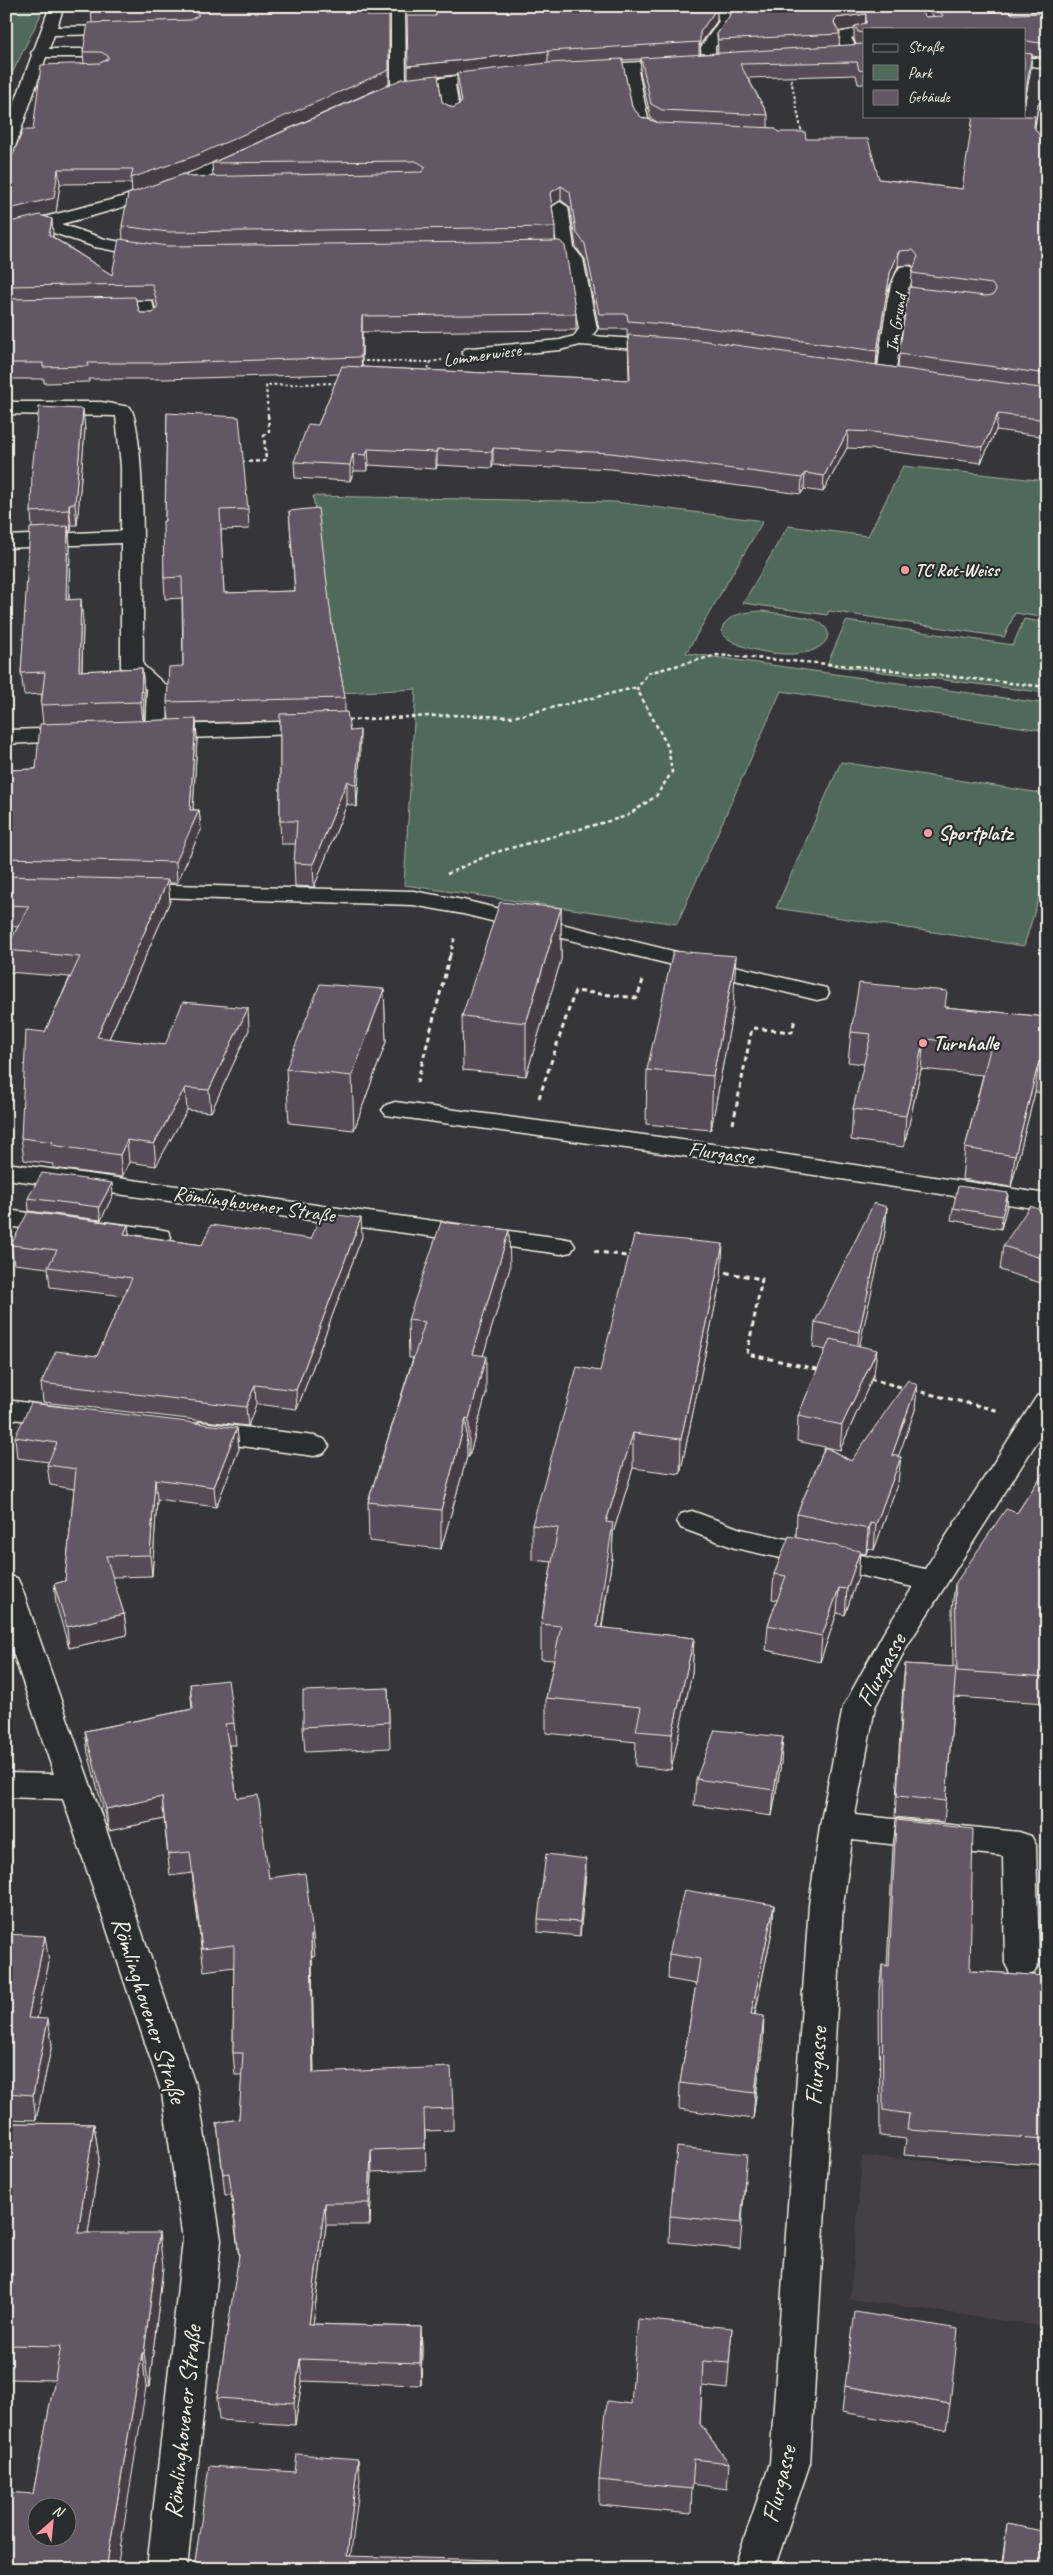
<svg xmlns="http://www.w3.org/2000/svg" width="1053" height="2575" font-family="Caveat,sans-serif">
  <style>
    .built { fill: #443f46 }
    .green { fill: #506b5a; stroke: #a2aea1 }
    .lines { fill: none; stroke-linecap: round; stroke-linejoin: round }
    .minor-casing { stroke: #f4f1e8; stroke-width: 3 }
    .path-far2 { stroke: #f4f1e8; stroke-width: 2; stroke-dasharray: 3 2.5; stroke-linecap: butt }
    .path-far1 { stroke: #f4f1e8; stroke-width: 2.5; stroke-dasharray: 4 3; stroke-linecap: butt }
    .path { stroke: #f4f1e8; stroke-width: 3; stroke-dasharray: 5 4; stroke-linecap: butt }
    .minor { fill: #2a2d2e; fill-rule: evenodd }
    .wall { fill: #564b57; stroke: #f4f1e8; fill-rule: evenodd }
    .shaded-wall { fill: #463d47; stroke: #f4f1e8 }
    .building { fill: #645765; stroke: #f4f1e8; fill-rule: evenodd }
    .poi-dot { fill: #ff9aa2; stroke: #2a2d2e; stroke-width: 2 }
    .labels { text-anchor: middle; dominant-baseline: central; stroke-width: 4.5; stroke-linejoin: round; paint-order: stroke }
    .far-street-label { font-size: 18px; fill: #f4f1e8; stroke: #2a2d2e }
    .far-poi-label { font-size: 18px; font-weight: bold; fill: #f4f1e8; stroke: #2a2d2e; text-anchor: start }
    .poi-label { font-size: 21px; font-weight: bold; fill: #f4f1e8; stroke: #2a2d2e; text-anchor: start }
    .street-label { font-size: 21px; fill: #f4f1e8; stroke: #2a2d2e }
    .near-street-label { font-size: 25px; fill: #f4f1e8; stroke: #2a2d2e }
  </style>
  <rect width="100%" height="100%" fill="#363539"/>
  <filter id="ink" filterUnits="userSpaceOnUse"><feTurbulence type="fractalNoise" baseFrequency=".02" numOctaves="2"/><feDisplacementMap in="SourceGraphic" scale="10" xChannelSelector="R" yChannelSelector="G"/><feConvolveMatrix kernelMatrix="1 2 1 2 8 2 1 2 1" color-interpolation-filters="sRGB"/></filter>
  <g filter="url(#ink)">
    <path class="built" d="M862 2156 1047 2169V2327L850 2299Z"/>
    <g class="green">
      <path d="M6 6H45L6 86Z"/>
      <path d="M903 466 1047 481V618L1015 613 1004 637 829 611 827 615 743 603 788 526 868 536Z"/>
      <path d="M313 496 615 502 763 521 686 653 1047 704V731L781 691 677 924 404 885 416 689 341 693Z"/>
      <path d="M763 611C778 614 794 614 808 618 833 624 835 642 811 651 789 659 735 651 721 632 725 613 747 612 763 611Z"/>
      <path d="M1024 619 1047 623V693L827 665 846 621 1013 645Z"/>
      <path d="M841 762 1047 794V871L1024 946 776 908Z"/>
    </g>
    <g class="lines">
      <g class="minor-casing">
        <g id="minor">
          <path d="M50 6H64L57 27 123 26 130 30 123 34 54 35 49 49H99L106 53 99 57H46L14 150 6 155V127L32 55 31 53 34 50Z"/>
          <path d="M391 6H405L406 82 494 72 501 76 494 80 455 85 460 116 457 119H447L444 116 440 87 402 92 394 90 391 87Z"/>
          <path d="M709 6H723L733 21 715 47 716 62 709 66 702 62 701 47 719 21Z"/>
          <path d="M860 28 864 29V35L851 38 859 53 852 57 847 56 835 36 837 33Z"/>
          <path d="M1024 57 1047 60V68L1024 65Z"/>
          <path d="M678 60 683 61 685 64 683 67 638 71 648 119 659 126 677 128 680 131 677 134C663 138 646 134 636 123L623 71 586 73 579 69 586 65Z"/>
          <path d="M1047 99V153L1041 151 1034 140 1039 104Z"/>
          <path d="M246 151 252 153 254 156 252 159C189 186 126 208 61 224L105 239 159 249 161 253 159 257 153 258 95 247 42 229 6 237V227L122 197Z"/>
          <path d="M560 202 568 207 574 248 583 259 597 329 592 336 665 341 671 342 674 346 671 350 665 351 580 345 560 350 471 358 465 357 462 353 465 349 471 348 560 340 574 336 579 329 567 260 561 254 529 255 521 250 529 245 557 244 552 207Z"/>
          <path d="M906 266 912 267 915 271 907 294 895 375 892 379H880L877 375C882 345 883 292 900 267Z"/>
          <path d="M100 300 152 301 157 323 154 327H142L138 310 94 309 91 305 94 301Z"/>
          <path d="M6 402H101L130 407C148 434 142 621 143 665L169 688 167 725 317 721 325 723 328 728 325 733 160 739 148 737 145 732 147 690 121 667V543L6 548V536L121 531V466L116 416 6 414Z"/>
          <path d="M77 728 85 730 88 735 85 740 6 744V730Z"/>
          <path d="M132 884 413 891 463 900 817 986 826 988 829 993 826 998 817 1000 463 914 413 905 124 896 120 891 124 886Z"/>
          <path d="M395 1102 727 1146 1047 1194V1210L727 1162 386 1115 382 1110 386 1105Z"/>
          <path d="M6 1163 561 1238 571 1240 575 1246 571 1252 561 1254 6 1179Z"/>
          <path d="M6 1210 158 1229 168 1231 171 1237 168 1243 158 1245 6 1226Z"/>
          <path d="M1047 1394V1426L907 1646 875 1707 855 1815 1019 1832 1031 1836 1036 1845 1039 1963 1034 1973 1022 1977 1010 1973 1005 1963 1003 1856 852 1840 843 1905 810 2463 774 2569H734L770 2463 809 1905 820 1826 843 1707 883 1634 913 1587 735 1548 681 1528 677 1521 681 1514 692 1511 741 1529 925 1569 1037 1396Z"/>
          <path d="M6 1400 74 1409 78 1416 74 1423 64 1426 6 1418Z"/>
          <path d="M201 1422 314 1436 324 1439 329 1446 324 1453 314 1456 191 1439 187 1432 191 1425Z"/>
          <path d="M6 1575 17 1578 21 1586 198 2093 221 2240 187 2569H147L183 2240 162 2093 63 1799 6 1797V1773L54 1774 6 1632Z"/>
        </g>
      </g>
      <g class="path-far2">
        <path d="M791 79 802 134"/>
        <path d="M365 361 431 362"/>
        <path d="M426 374 431 362 442 360"/>
        <path d="M268 416 266 385 337 383"/>
      </g>
      <g class="path-far1">
        <path d="M241 462 266 461 264 435 269 432 268 414"/>
        <path d="M348 720 452 715 513 717 638 687"/>
        <path d="M447 874 493 853 627 816 656 796 672 772 668 747 637 689 648 673 717 655 865 667 1047 687"/>
        <path d="M450 956 455 936"/>
      </g>
      <g class="path">
        <path d="M417 1083 450 955"/>
        <path d="M539 1098 575 991 637 998 643 980"/>
        <path d="M733 1124 752 1028 792 1032 795 1019"/>
        <path d="M594 1251 632 1257"/>
        <path d="M717 1271 762 1279 747 1354 822 1370"/>
        <path d="M870 1379 905 1388"/>
        <path d="M913 1390 1000 1411"/>
      </g>
      <use href="#minor" class="minor"/>
    </g>
    <g class="wall">
      <path d="M367 6V16L389 84 196 170 184 175 191 177H213L212 163 408 78 436 16 435 6H716L717 8V21L699 46V54L718 53 717 34 731 14 725 6H914L926 17 934 16 920 6H1047V58L1032 56 1024 108V29H864V84H858L856 75 748 78 768 115V127L778 132 806 139 879 179 962 189 1034 127 1041 138 1047 140V437L996 430 981 463 872 449 847 448 823 492 804 489 801 494 611 469 554 466 553 468 493 465 492 468 437 465 436 469 369 465 367 471H354L350 481 295 478 294 462 318 425 339 374 163 379H89V382L44 383V379H6V178L33 130 84 64 83 52 92 22 91 10ZM854 29V39L856 45 839 46 840 34 839 32ZM641 59 640 72 651 118 660 124 641 117 632 107 622 60ZM457 75V87L460 103 453 108 442 102 438 77ZM132 183V192L122 226 123 240 112 275 53 237V234L43 216 56 213 60 184ZM561 200 570 207 576 247 585 259 599 329H627V337H628L629 380 362 367V332L576 330V314L555 241V227L552 206ZM912 265 914 268 912 273 911 287 899 354 898 368 877 365 889 288 898 266ZM136 300H153L156 310 153 313H140Z"/>
      <path d="M167 413 248 509 249 529 221 530 224 593 295 591 289 511 332 625 345 698V712L350 731 360 753 357 807 347 804 314 887 295 886 294 863 296 844H281L280 821V721L196 723 197 739 193 810H199L201 830 177 883H168L170 901 109 1039 165 1045 249 1030 211 1112 187 1110 156 1166 129 1162 122 1177 53 1168V1164L24 1160 21 1138 45 1032 70 977 8 972 6 949 18 927 6 926V770L36 769 43 724 41 705 42 694 24 695 21 673 32 528 31 512 85 429 77 525H71V531H69L70 547 69 600 83 621 82 671 142 668 144 690 143 721 169 720 167 702 183 666 182 598 165 599 164 578Z"/>
      <path d="M561 908V960L526 1076 463 1070 462 1016Z"/>
      <path d="M384 989 386 1042 354 1130 289 1123 286 1069Z"/>
      <path d="M945 1007 1047 1017V1093L1035 1092 1011 1187 962 1179 965 1148 983 1075 921 1069 904 1147 851 1140 853 1109 864 1064 848 1062 851 1032Z"/>
      <path d="M733 1009 711 1130 646 1124 647 1070Z"/>
      <path d="M1008 1193 1007 1206 1001 1229 951 1220 953 1208Z"/>
      <path d="M113 1195 101 1220 29 1211 28 1198Z"/>
      <path d="M887 1207 885 1232 859 1345 874 1374 840 1450 826 1447 851 1461 917 1385 915 1410 898 1457V1482L874 1550 868 1548 866 1554 860 1553 858 1577 845 1615 837 1613 820 1662 766 1650 768 1625 777 1600 772 1599 774 1574 796 1537 797 1514 825 1447 797 1441 798 1416 826 1350 813 1347 815 1322Z"/>
      <path d="M1047 1212V1285L1000 1270 1003 1246Z"/>
      <path d="M128 1225 129 1234 202 1245 311 1239 362 1237 297 1409 256 1404 248 1426 43 1402 41 1383 97 1356 124 1296 50 1287 48 1268 14 1264 11 1245Z"/>
      <path d="M510 1268 483 1356 486 1394 469 1457H467L441 1549 369 1541 368 1502 413 1358H409L408 1320Z"/>
      <path d="M721 1278 680 1474 633 1468 613 1533 612 1558 602 1628 694 1638 692 1673 671 1770 635 1766 636 1742 546 1733V1698L554 1660 541 1659V1624L552 1562 532 1560V1525L600 1371Z"/>
      <path d="M237 1428 239 1449 216 1507 157 1499 152 1576 112 1577 124 1614 127 1635 69 1648 56 1604 54 1584 65 1581 74 1489 50 1485 47 1465 49 1462 17 1458 15 1437Z"/>
      <path d="M1047 1467V1703L954 1697 946 1801 944 1822 895 1817 903 1685 905 1664 953 1667 952 1609 955 1584 1017 1513Z"/>
      <path d="M190 1684 234 1723 236 1745H229L237 1798 269 1878 313 1935 315 1957H312L314 2073 453 2108V2130L425 2131 426 2170 372 2172 370 2225H326L313 2324 421 2327 422 2349 421 2385 302 2381 295 2425 219 2420 217 2398 239 2258 231 2195H225L217 2123 239 2119 242 2075H235L233 2053 234 1967 204 1971 192 1873 170 1876 164 1819 109 1831 88 1753 85 1731 192 1709Z"/>
      <path d="M388 1688 390 1748 305 1752 303 1727Z"/>
      <path d="M781 1763 772 1816 694 1805 696 1779Z"/>
      <path d="M896 1820 970 1971 1047 1976V2165L904 2155 906 2139 880 2136 879 1991 882 1965 887 1966 893 1846Z"/>
      <path d="M586 1872 580 1936 538 1932V1919Z"/>
      <path d="M774 1905 772 1931 755 2015 763 2042 753 2119 679 2109 680 2083 696 1984 668 1979 669 1954Z"/>
      <path d="M6 1934 49 1962 37 2018 52 2044 36 2120 6 2119Z"/>
      <path d="M6 2123 94 2124 99 2159 88 2233 163 2267 149 2387H146L33 2494 55 2380 6 2379Z"/>
      <path d="M745 2180 740 2249 669 2242 670 2216Z"/>
      <path d="M732 2328 727 2389 702 2386 700 2424 729 2463 727 2489 692 2484 691 2514 599 2505V2480L631 2404Z"/>
      <path d="M845 2386 950 2404 946 2430 842 2412Z"/>
      <path d="M1047 2420V2453L1042 2452Z"/>
      <path d="M1007 2524 1047 2569H1001Z"/>
    </g>
    <g class="shaded-wall">
      <path d="M1008 6H1013L1012 16 1004 9Z"/>
      <path d="M717 8V21L699 46 700 32Z"/>
      <path d="M866 14 865 28 855 26 854 29 835 32 834 23 836 18Z"/>
      <path d="M389 30V84L196 170 132 193 131 178Z"/>
      <path d="M548 51V65L408 80V66Z"/>
      <path d="M1032 54 1031 68 1024 108V102Z"/>
      <path d="M58 169 60 184 56 213 6 225V210Z"/>
      <path d="M561 186V200L550 207V193Z"/>
      <path d="M52 219 53 234 51 250 49 235Z"/>
      <path d="M899 251 898 266 889 288 876 367 877 351 890 273Z"/>
      <path d="M362 316V373L361 357Z"/>
      <path d="M83 409 85 429 77 525 75 504Z"/>
      <path d="M998 414 996 430 981 463 983 447Z"/>
      <path d="M848 431 847 448 823 492 824 476Z"/>
      <path d="M493 448V465L492 468V452Z"/>
      <path d="M368 449 369 465 367 471 366 455Z"/>
      <path d="M437 449V465L436 469V452Z"/>
      <path d="M353 454 354 471 350 481V465Z"/>
      <path d="M805 473 804 489 801 494 802 478Z"/>
      <path d="M69 504 71 525V531L69 510Z"/>
      <path d="M68 526 70 547 68 622 66 600Z"/>
      <path d="M81 599 83 621 81 693 79 671Z"/>
      <path d="M142 668 144 690 143 724 141 702Z"/>
      <path d="M196 719 197 739 192 826 199 810 201 830 177 883 176 862 190 810Z"/>
      <path d="M360 730V753L357 807 356 785Z"/>
      <path d="M347 781V804L314 887 313 864Z"/>
      <path d="M168 880 170 901 100 1059 97 1037Z"/>
      <path d="M561 908V960L526 1076V1023Z"/>
      <path d="M736 956 733 1009 711 1130 713 1076Z"/>
      <path d="M384 989 386 1042 354 1130 352 1076Z"/>
      <path d="M248 1008 249 1030 211 1112 209 1090Z"/>
      <path d="M924 1039 921 1069 904 1147 906 1116Z"/>
      <path d="M1039 1061 1035 1092 1011 1187 1015 1156Z"/>
      <path d="M185 1088 187 1110 156 1166 154 1144Z"/>
      <path d="M127 1140 129 1162 122 1177 120 1155Z"/>
      <path d="M112 1183 113 1195 101 1220 99 1207Z"/>
      <path d="M1008 1193 1007 1206 1001 1229 1002 1216Z"/>
      <path d="M887 1207 885 1232 857 1357 859 1332Z"/>
      <path d="M361 1218 362 1237 297 1409 296 1390Z"/>
      <path d="M128 1225 130 1244 124 1234Z"/>
      <path d="M509 1230 510 1268 472 1392V1354Z"/>
      <path d="M723 1244 721 1278 680 1474 681 1439Z"/>
      <path d="M877 1350 874 1374 840 1450 842 1425Z"/>
      <path d="M486 1356V1394L469 1457V1419Z"/>
      <path d="M255 1385 256 1404 248 1426 246 1407Z"/>
      <path d="M917 1385 915 1410 890 1480 892 1455Z"/>
      <path d="M466 1418 467 1457 441 1549V1510Z"/>
      <path d="M237 1428 239 1449 216 1507 214 1487Z"/>
      <path d="M633 1433V1468L613 1533 612 1558 596 1662 597 1627 606 1522Z"/>
      <path d="M901 1457 898 1482 874 1550 876 1524Z"/>
      <path d="M155 1479 157 1499 152 1576 150 1555Z"/>
      <path d="M870 1523 868 1548 866 1554 868 1529Z"/>
      <path d="M860 1551 858 1577 845 1615 847 1589Z"/>
      <path d="M839 1588 837 1613 820 1662 822 1636Z"/>
      <path d="M124 1614 127 1635 69 1648 67 1627Z"/>
      <path d="M694 1638 692 1673 671 1770 672 1734Z"/>
      <path d="M783 1737 781 1763 772 1816 774 1790Z"/>
      <path d="M6 1785 9 1802 6 1814Z"/>
      <path d="M162 1797 164 1819 109 1831 106 1809Z"/>
      <path d="M586 1859V1872L580 1936V1922Z"/>
      <path d="M774 1905 772 1931 749 2040 751 2014Z"/>
      <path d="M311 1935 312 1957 314 2095 313 2073Z"/>
      <path d="M45 1936 49 1962 32 2043 28 2018Z"/>
      <path d="M764 2016 763 2042 753 2119 755 2093Z"/>
      <path d="M48 2019 52 2044 36 2120 33 2095Z"/>
      <path d="M94 2124 99 2159 83 2267 78 2233Z"/>
      <path d="M371 2150 372 2172 370 2225 369 2203Z"/>
      <path d="M325 2203 326 2225 310 2346 309 2324Z"/>
      <path d="M159 2233 163 2267 149 2387 144 2353Z"/>
      <path d="M421 2327 422 2349 421 2385 420 2363Z"/>
      <path d="M142 2353 146 2387 117 2569H106Z"/>
      <path d="M300 2359 302 2381 295 2425 294 2403Z"/>
      <path d="M358 2459 360 2480 349 2569 347 2556Z"/>
    </g>
    <g class="building">
      <path d="M92 6H367V16H389V70L195 156 131 178 133 169H58L54 198 6 210V178L14 152 23 130H33L41 65 100 63 108 59V56L101 52H83L88 23 190 20 199 15 190 9 91 10Z"/>
      <path d="M436 6H716L717 8 700 32V42L548 51 408 66 407 16H436Z"/>
      <path d="M735 6H914L926 17 943 16 937 6H1008L1004 9 1013 14 1047 13V44L1026 41 1024 43V29H864V33L858 32 855 26 866 23V14L836 18 834 23 840 34 718 40 717 34 735 8Z"/>
      <path d="M864 44V71L859 70 857 62 740 64 768 115 662 110 651 104 641 58Z"/>
      <path d="M1024 53 1032 54 1024 102Z"/>
      <path d="M622 59 632 107 641 117 659 123 775 128 778 132H805L806 139H868L879 179 962 189 973 116H1035L1034 127 1041 138 1047 140V374L899 354 909 287 985 296 993 295 996 290 992 284 912 273 918 256 913 250 899 251 890 273 877 351 700 327 628 321 627 314H599L585 244 576 232 570 192 561 186 550 193 555 227 168 232 122 226 128 194 184 174 191 177 422 172 426 167 416 161 212 163 402 79 438 75 442 102 453 108 462 102 457 73 548 63Z"/>
      <path d="M40 215 52 219 49 235 112 275 119 239 168 246 560 241 565 246 576 314 362 316 361 357 162 363H88V366L43 367V363H6V299L135 297 140 313H153L158 307 152 284 6 286V223Z"/>
      <path d="M628 335 699 340 1047 389V420L998 414 983 447 873 432 848 431 824 476 805 473 802 478 611 453 554 450V452L493 448 492 452 437 449 436 452 368 449 366 455 353 454 350 465 294 462 308 424 318 425 342 366 630 380Z"/>
      <path d="M39 407 83 409 75 504H69V510L31 512 32 471Z"/>
      <path d="M167 413 239 417 248 509 220 510 224 593 295 591 289 511 318 508 332 625 345 698 167 702 169 667 183 666V632L182 577 164 578 163 521H165Z"/>
      <path d="M68 526 66 600 81 599 79 671 142 668 141 702 41 705 45 672 21 673 30 528Z"/>
      <path d="M347 712 350 731 360 730 356 785 347 781 313 864 294 863 297 821H280V714Z"/>
      <path d="M196 719 190 810H199L176 862 6 858V770L36 769 40 724Z"/>
      <path d="M6 876 168 880 97 1037 165 1045 183 1002 248 1008 209 1090 185 1088 154 1144 127 1140 120 1155 51 1145 53 1142 21 1138 26 1030 45 1032 80 957 6 950V949L29 906 6 905Z"/>
      <path d="M500 902 561 908 526 1023 462 1016Z"/>
      <path d="M673 951 736 956 713 1076 647 1070Z"/>
      <path d="M859 983 947 991 945 1007 1047 1017V1062L1039 1061 1015 1156 965 1148 991 1045 924 1039 906 1116 853 1109 871 1034 851 1032Z"/>
      <path d="M320 984 384 989 352 1076 286 1069Z"/>
      <path d="M42 1173 112 1183 99 1207 28 1198Z"/>
      <path d="M958 1186 1008 1193 1002 1216 953 1208Z"/>
      <path d="M874 1203 887 1207 859 1332 815 1322Z"/>
      <path d="M1030 1206 1047 1212V1260L1003 1246Z"/>
      <path d="M28 1212 128 1225 124 1234 202 1245 211 1225 311 1239 322 1213 361 1218 296 1390 255 1385 246 1407 41 1383 56 1351 97 1356 132 1278 48 1267 57 1250 11 1245Z"/>
      <path d="M441 1222 509 1230 472 1354 486 1356 469 1419 466 1418 441 1510 368 1502 425 1322 408 1320Z"/>
      <path d="M634 1235 723 1244 681 1439 633 1433 606 1522 613 1523 597 1627 694 1638 672 1734 636 1731 641 1707 546 1698 561 1626 541 1624 558 1528 532 1525 577 1367 600 1371Z"/>
      <path d="M830 1339 877 1350 842 1425 798 1416Z"/>
      <path d="M908 1380 917 1385 892 1455 901 1457 876 1524 870 1523 868 1529 797 1514 825 1447 851 1461Z"/>
      <path d="M31 1403 237 1428 214 1487 155 1479 150 1555 106 1556 124 1614 67 1627 54 1584 65 1581 76 1469 47 1465 57 1443 15 1437Z"/>
      <path d="M1047 1467V1677L957 1671 955 1584 1006 1509 1017 1513Z"/>
      <path d="M789 1536 860 1551 847 1589 839 1588 822 1636 768 1625 786 1576 774 1574Z"/>
      <path d="M905 1664 956 1667 946 1801 897 1796Z"/>
      <path d="M228 1680 234 1723 225 1724 237 1798 258 1795 269 1878 305 1873 313 1935H311L313 2073 451 2067 453 2108 424 2109 425 2148 371 2150 369 2203H325L309 2324 421 2327 420 2363 300 2359 294 2403 217 2398 239 2255 229 2173 223 2174 217 2123 239 2119 243 2053H233L234 1945 202 1949 190 1852 168 1854 162 1797 106 1809 85 1731 193 1709 190 1684Z"/>
      <path d="M388 1688 389 1722 303 1727V1691Z"/>
      <path d="M715 1730 783 1737 774 1790 696 1779Z"/>
      <path d="M896 1820 973 1829 970 1971 1047 1976V2139L907 2130 909 2114 883 2110 882 1965 889 1966Z"/>
      <path d="M546 1854 586 1859 580 1922 538 1919Z"/>
      <path d="M684 1890 774 1905 751 2014 764 2016 755 2093 680 2083 700 1959 669 1954Z"/>
      <path d="M6 1934 45 1936 28 2018 48 2019 33 2095 6 2093Z"/>
      <path d="M6 2123 94 2124 78 2233H159L144 2353H142L106 2569H6V2492L33 2494 61 2346 6 2345ZM38 2508H68V2538H38Z"/>
      <path d="M677 2147 747 2154 741 2223 670 2216Z"/>
      <path d="M855 2312 958 2329 950 2404 845 2386Z"/>
      <path d="M638 2319 732 2328 729 2363 703 2361 700 2424 729 2463 694 2459 692 2489 599 2480 607 2401 631 2404Z"/>
      <path d="M1047 2424V2439H1045Z"/>
      <path d="M297 2454 358 2459 347 2556 496 2560 495 2568 514 2569H194L209 2466 295 2472Z"/>
      <path d="M1007 2524 1047 2532V2569H1002Z"/>
    </g>
  </g>
  <g class="poi-dot">
    <circle cx="905" cy="570" r="5"/>
    <circle cx="928" cy="833" r="5"/>
    <circle cx="923" cy="1043" r="5"/>
  </g>
  <g class="labels">
    <g class="far-street-label">
      <text transform="translate(896 323) rotate(-81)">Im Grund</text>
      <text transform="translate(482 355) rotate(-8)">Lommerwiese</text>
    </g>
    <g class="far-poi-label">
      <text x="915" y="570">TC Rot-Weiss</text>
    </g>
    <g class="poi-label">
      <text x="938" y="833">Sportplatz</text>
      <text x="933" y="1043">Turnhalle</text>
    </g>
    <g class="street-label">
      <text transform="translate(721 1153) rotate(8)">Flurgasse</text>
      <text transform="translate(254 1204) rotate(8)">Römlinghovener Straße</text>
    </g>
    <g class="near-street-label">
      <text transform="translate(881 1670) rotate(-62)">Flurgasse</text>
      <text transform="translate(149 2010) rotate(72)">Römlinghovener Straße</text>
      <text transform="translate(816 2066) rotate(-86)">Flurgasse</text>
      <text transform="translate(183 2422) rotate(-84)">Römlinghovener Straße</text>
      <text transform="translate(779 2484) rotate(-76)">Flurgasse</text>
    </g>
  </g>
  <rect width="1053" height="2575" fill="none" stroke="#2a2d2e" stroke-width="25"/>
  <rect x="12" y="12" width="1028" height="2550" fill="none" stroke="#f4f1e8" stroke-width="2" filter="url(#ink)"/>
  <rect x="863" y="28" width="162" height="90" fill="#2a2d2e" stroke="#7b7b78"/>
  <rect x="873" y="44" width="25" height="8" fill="#2a2d2e" stroke="#7b7b78"/>
  <text x="908" y="52" font-size="15" fill="#f4f1e8">Straße</text>
  <rect x="873" y="65" width="25" height="15" fill="#506b5a" stroke="#7b7b78"/>
  <text x="908" y="78" font-size="15" fill="#f4f1e8">Park</text>
  <rect x="873" y="90" width="25" height="15" fill="#645765" stroke="#7b7b78"/>
  <text x="908" y="102" font-size="15" fill="#f4f1e8">Gebäude</text>
  <g transform="translate(52 2522) rotate(27)"><circle r="24" fill="#2a2d2e" stroke="#7b7b78"/>
  <path d="M0-4L9 19L0 12L-9 19Z" fill="#ff9aa2"/>
  <text y="-8" font-size="14" font-weight="bold" text-anchor="middle" fill="#f4f1e8">N</text>
  </g>
</svg>
